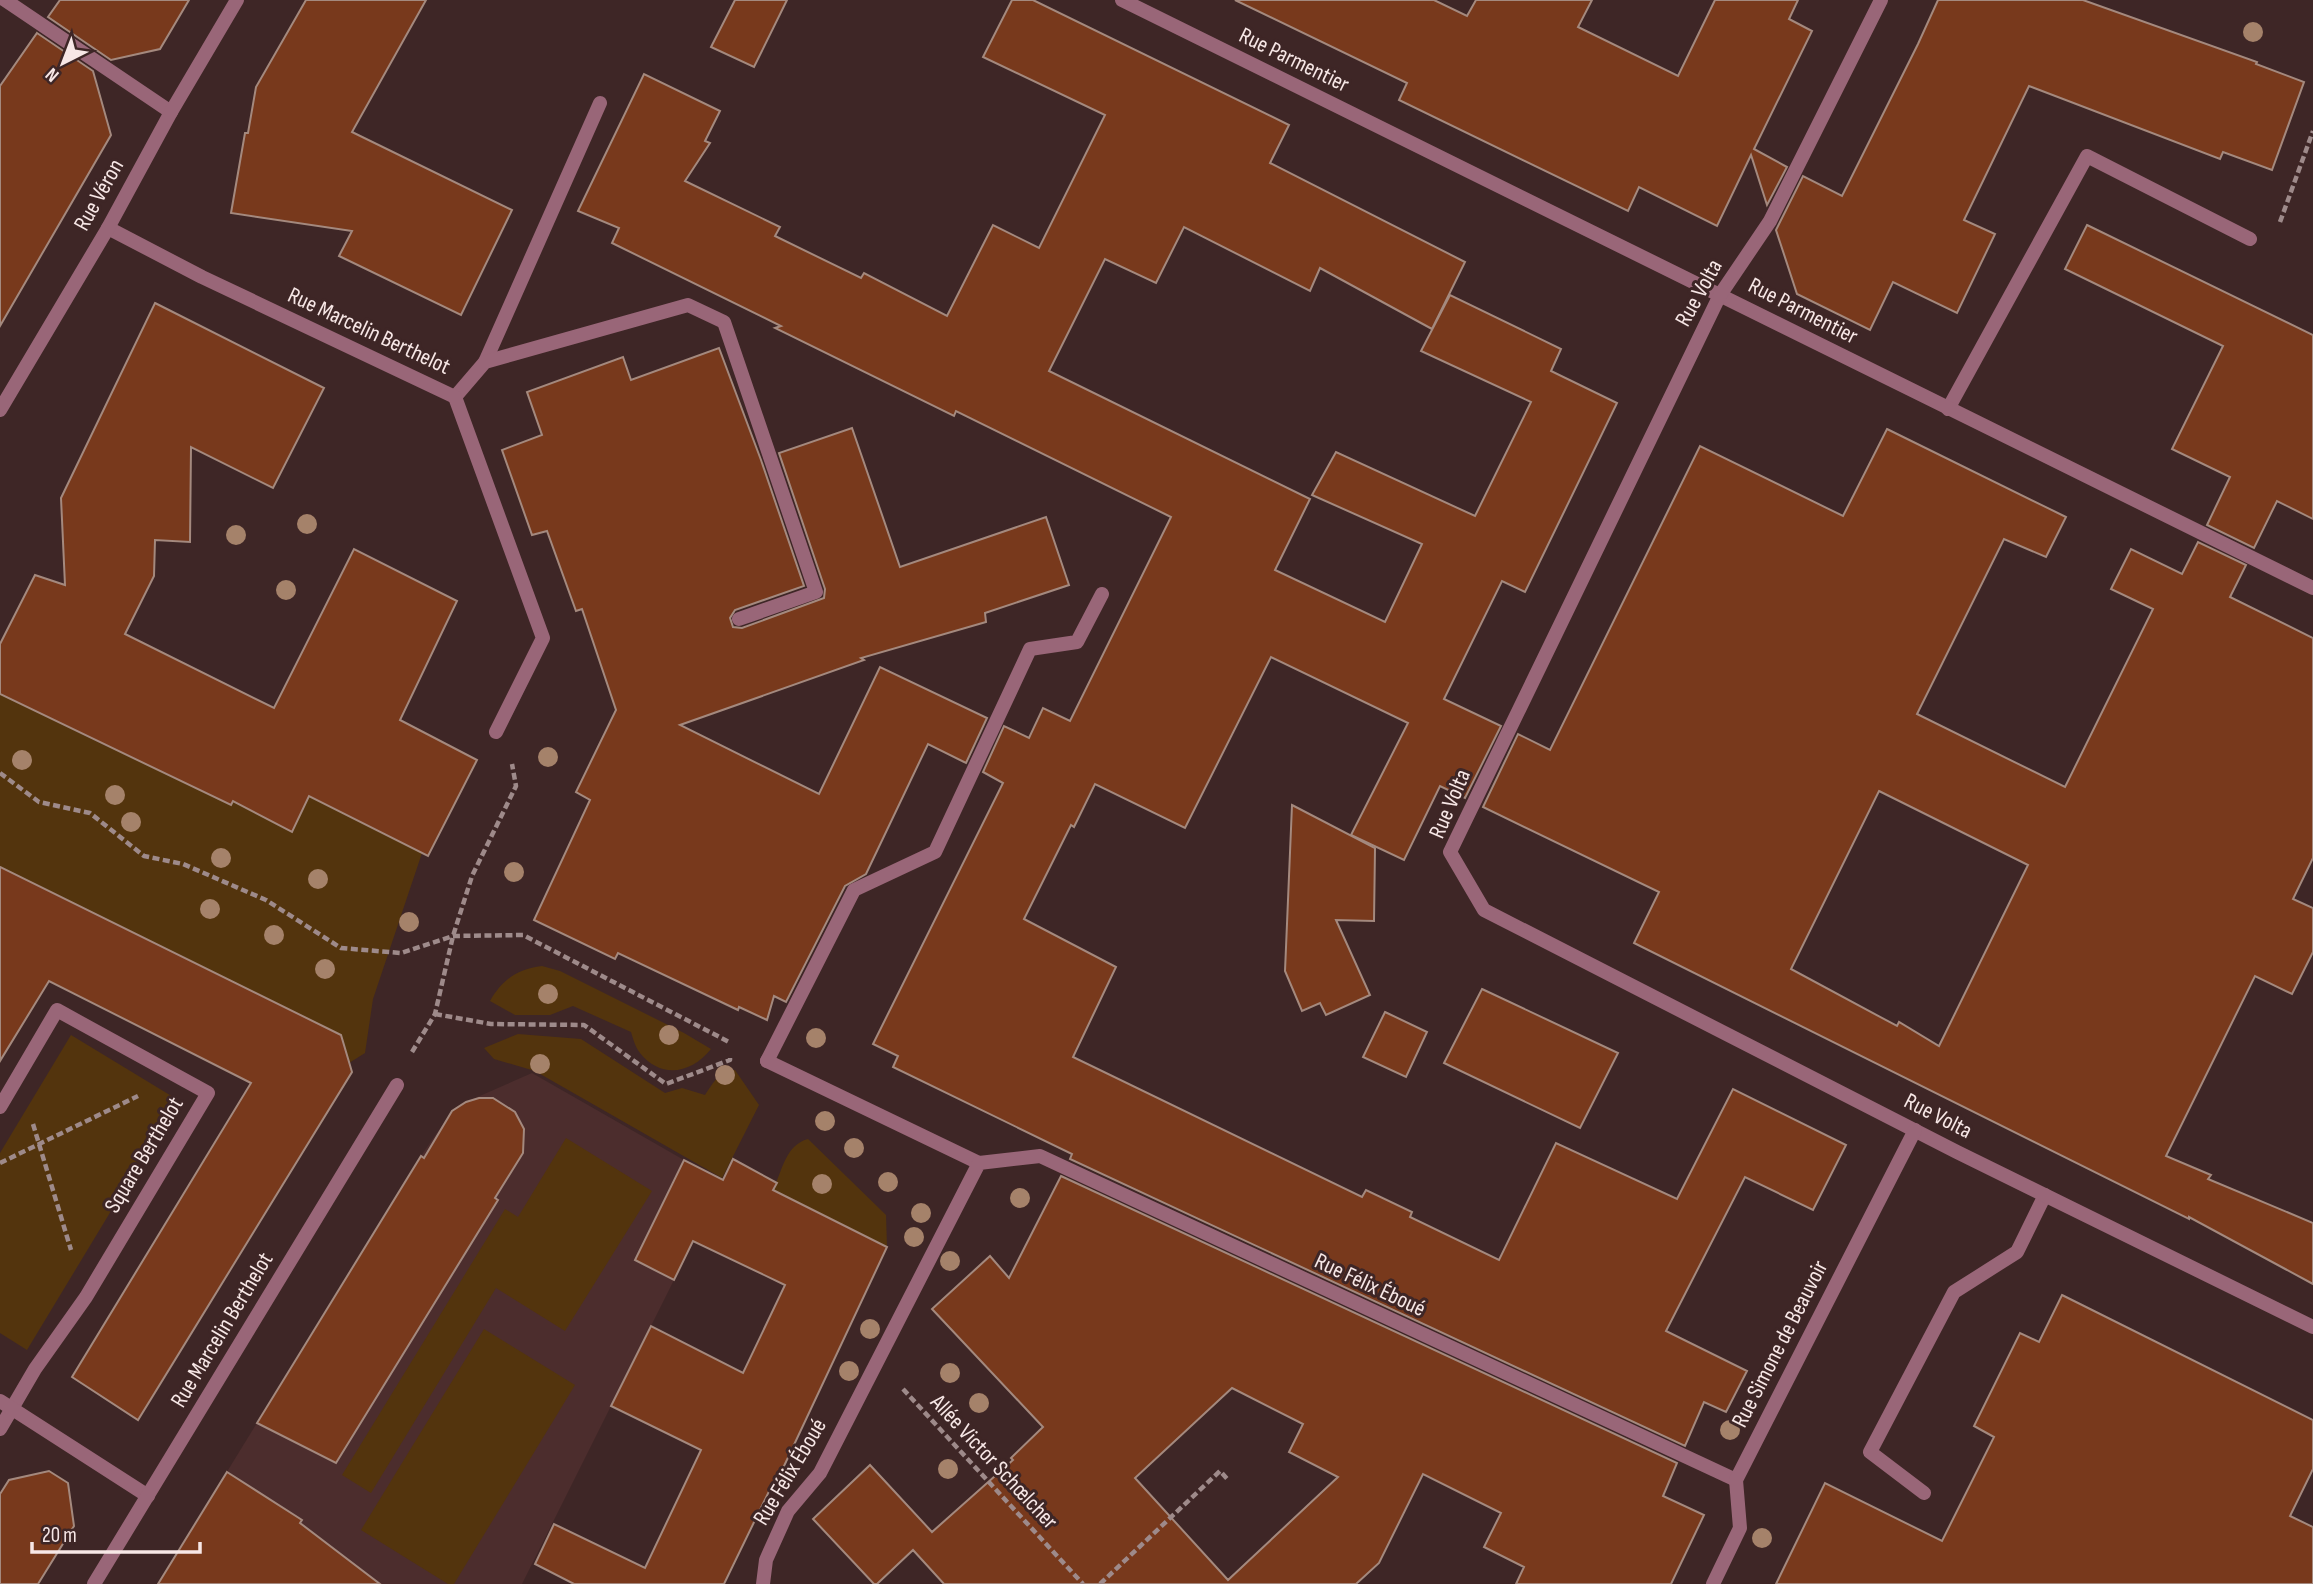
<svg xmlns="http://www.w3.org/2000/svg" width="2313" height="1584" font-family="'Sofia Sans Condensed',sans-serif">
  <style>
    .built { fill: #4c2d2d }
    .green { fill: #53340d }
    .building { fill: #78391c; stroke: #a4897e; stroke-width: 2; fill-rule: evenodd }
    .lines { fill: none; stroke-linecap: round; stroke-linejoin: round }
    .path { stroke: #9e8a8a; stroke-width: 4.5; stroke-dasharray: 7 3.5; stroke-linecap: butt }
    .service { stroke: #996678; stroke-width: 14 }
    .minor { stroke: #996678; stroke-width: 14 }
    .tertiary { stroke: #996678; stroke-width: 14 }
    .tree { fill: #a5826a }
    .labels { text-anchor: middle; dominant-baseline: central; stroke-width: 6; stroke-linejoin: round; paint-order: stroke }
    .street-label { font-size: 23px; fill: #f7e7e6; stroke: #3e2626 }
  </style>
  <rect width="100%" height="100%" fill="#3e2626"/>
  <path class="built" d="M532 1073 684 1160 674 1280 522 1584H158L421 1156 452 1111 466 1102Z"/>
  <g class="green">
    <path d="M0 694 108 747 111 741 231 804 233 801 291 832 309 796 422 853 373 999 365 1053 349 1063 190 960 0 867Z"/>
    <path d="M542 966 560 971 684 1033 711 1049C691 1074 661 1079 640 1053 635 1047 633 1038 631 1032L573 1006 550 1015H515L490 1001C502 980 517 969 542 966Z"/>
    <path d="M518 1034 581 1039 665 1093 682 1088 705 1095C714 1082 718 1072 735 1070L759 1105 722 1178 535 1071 494 1059 484 1048Z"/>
    <path d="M71 1035 178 1100 27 1350 0 1333V1153Z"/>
    <path d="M566 1138 652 1191 565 1331 496 1288 371 1493 342 1475 505 1209 518 1217Z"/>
    <path d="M808 1139 886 1215 887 1247 773 1190C782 1172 785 1145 808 1139Z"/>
    <path d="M484 1329 575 1385 454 1584H448L361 1530Z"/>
  </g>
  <g class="building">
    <path d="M60 0H189L160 49 111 60 48 17Z"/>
    <path d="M306 0H426L352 132 512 210 461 315 339 256 352 231 231 213 245 133H248L256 87Z"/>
    <path d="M735 0H787L754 67 711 47Z"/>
    <path d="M1012 0H1033L1289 125 1270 163 1465 262 1432 329 1320 268 1310 291 1184 227 1156 283 1105 259 1049 371 1310 499 1275 570 1385 622 1422 544 1312 495 1336 452 1475 516 1531 402 1421 351 1450 295 1561 349 1551 371 1617 403 1525 592 1502 581 1444 699 1501 726 1465 798 1440 786 1404 860 1351 835 1408 723 1271 657 1185 828 1095 784 1074 827 1071 825 1024 919 1116 967 1073 1057 1362 1197 1366 1190 1412 1212 1410 1217 1499 1260 1556 1143 1677 1199 1733 1089 1846 1145 1813 1210 1745 1177 1666 1331 1747 1371 1726 1412 1704 1402 1685 1446 1070 1159 1072 1154 893 1067 898 1056 873 1044 1003 783 983 772 1004 726 1029 738 1043 708 1070 721 1171 517 956 411 954 416 775 328 781 326 612 243 619 228 578 211 644 74 720 111 705 141 710 143 685 181 780 227 775 236 861 278 864 273 947 316 993 225 1039 248 1105 115 983 57Z"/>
    <path d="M1235 0H1434L1467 16 1476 0H1592L1578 27 1678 76 1715 0H1798L1789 19 1812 31 1754 149 1787 167 1767 205 1751 155 1717 226 1639 187 1628 211 1399 100 1407 83Z"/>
    <path d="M1938 0H2083L2257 62 2256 64 2304 82 2272 170 2223 152 2220 159 2029 86 1964 220 1995 234 1957 313 1893 282 1870 330 1797 294 1776 230 1803 176 1842 196 1918 44Z"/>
    <path d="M37 33 93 71 111 135 0 326V86Z"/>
    <path d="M2087 225 2313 335V519L2277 501 2254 548 2207 525 2230 477 2172 449 2223 346 2065 269Z"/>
    <path d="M155 303 324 388 273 488 191 447 190 542 155 540 154 576 125 634 274 708 354 549 457 601 400 720 477 760 428 856 309 796 292 832 233 801 231 805 0 694V644L35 575 65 585 61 498Z"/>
    <path d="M719 348 761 460 804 586 735 610 730 618 733 627 742 628 824 598 825 589 779 453 852 428 900 567 1046 517 1069 585 985 613 986 622 861 658 864 660 680 725 819 794 880 667 987 718 966 763 928 744 866 874 845 886 786 1002 774 996 767 1020 739 1007 738 1010 618 953 615 959 534 920 590 800 576 792 616 710 582 609 576 611 547 531 532 535 502 450 542 435 527 392 623 357 631 380Z"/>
    <path d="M1887 429 2066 517 2046 557 2004 539 1917 714 2065 787 2153 609 2111 589 2131 549 2182 574 2198 542 2246 565 2230 597 2313 638V858L2293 899 2313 908V952L2292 994 2255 976 2166 1156 2211 1175 2208 1179 2313 1223V1284L2189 1217V1219L1634 943 1659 892 1483 807 1518 734 1550 750 1700 446 1843 516ZM1879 791 2028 865 1939 1046 1899 1022 1897 1026 1791 969Z"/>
    <path d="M1292 805 1375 848 1374 921 1336 920 1370 995 1326 1015 1320 1003 1302 1011 1285 971Z"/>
    <path d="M0 867 341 1035 352 1072 138 1420 72 1377 251 1083 49 981 0 1061Z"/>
    <path d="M1482 989 1618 1053 1580 1128 1444 1063Z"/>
    <path d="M1385 1012 1427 1032 1406 1077 1363 1057Z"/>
    <path d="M479 1098H493L515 1112 524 1129 523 1153 495 1198 498 1200 336 1463 257 1423 421 1156 424 1158 452 1111 466 1102Z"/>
    <path d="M733 1159 777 1183 773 1190 887 1247 777 1481 775 1479 724 1584H574L535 1564 554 1524 645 1568 701 1450 611 1406 651 1326 743 1373 785 1285 693 1241 674 1280 635 1260 684 1160 723 1180Z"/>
    <path d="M1061 1176 1677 1463 1663 1496 1704 1515 1671 1584H1516L1524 1567 1484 1547 1501 1513 1423 1474 1379 1563 1356 1584H944L913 1550 877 1584H874L813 1519 870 1465 932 1532 1013 1460 1011 1458 1043 1427 932 1309 990 1256 1009 1278ZM1232 1388 1303 1424 1289 1452 1338 1477 1228 1580 1135 1478Z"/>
    <path d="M2062 1295 2313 1420V1469L2290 1516 2313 1527V1584H1776L1825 1483 1942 1541 1994 1437 1974 1426 2020 1333 2039 1342Z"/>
    <path d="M49 1471 68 1483 74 1526 38 1584H0V1494L9 1480Z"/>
    <path d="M227 1472 302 1520 300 1523 380 1584H158Z"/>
  </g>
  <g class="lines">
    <g class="path">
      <path d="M2280 222 2313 131"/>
      <path d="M0 773 39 802 90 813 144 856 183 864 266 900 341 948 401 953 453 936 523 935 731 1043"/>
      <path d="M435 1014 491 1024 584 1025 666 1084 730 1060V1058"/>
      <path d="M412 1052 435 1014 453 936 472 876 516 786 512 764"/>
      <path d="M33 1124 71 1250"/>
      <path d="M0 1163 138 1096"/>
      <path d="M903 1389 1083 1584"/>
      <path d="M1100 1584 1220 1471 1229 1481"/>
    </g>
    <g class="service">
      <path d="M485 362 600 103"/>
      <path d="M455 397 485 362 688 305 724 322 816 592 739 619"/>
      <path d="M1948 409 2087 156 2250 239"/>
      <path d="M767 1061 854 890 935 852 1030 649 1077 642 1102 594"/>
      <path d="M0 1107 57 1010 208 1093 86 1297 35 1369 0 1429"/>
      <path d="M0 1401 148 1496"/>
      <path d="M1924 1493 1870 1452 1954 1292 2017 1252 2045 1195"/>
    </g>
    <g class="minor">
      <path d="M5 0 171 112"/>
      <path d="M1122 0 2313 588"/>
      <path d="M1881 0 1770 221 1720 295 1450 852 1484 910 1957 1152 2313 1327"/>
      <path d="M108 228 202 277 455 397 543 638 496 732"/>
      <path d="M767 1061 979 1163"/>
      <path d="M94 1584 397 1085"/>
      <path d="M763 1584 766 1560 788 1511 820 1473 979 1163 1040 1156 1736 1480"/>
      <path d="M1713 1584 1740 1528 1736 1480 1915 1130"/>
    </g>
    <path class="tertiary" d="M0 410 108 228 171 112 237 0"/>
  </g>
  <g class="tree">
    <circle cx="2253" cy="32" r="10"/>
    <circle cx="307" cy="524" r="10"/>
    <circle cx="236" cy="535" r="10"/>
    <circle cx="286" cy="590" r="10"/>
    <circle cx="548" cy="757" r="10"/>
    <circle cx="22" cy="760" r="10"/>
    <circle cx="115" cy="795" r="10"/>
    <circle cx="131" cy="822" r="10"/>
    <circle cx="221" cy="858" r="10"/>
    <circle cx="514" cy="872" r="10"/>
    <circle cx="318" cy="879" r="10"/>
    <circle cx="210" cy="909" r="10"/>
    <circle cx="409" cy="922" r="10"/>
    <circle cx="274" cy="935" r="10"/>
    <circle cx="325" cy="969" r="10"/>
    <circle cx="548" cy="994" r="10"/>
    <circle cx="669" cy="1035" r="10"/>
    <circle cx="816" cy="1038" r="10"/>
    <circle cx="540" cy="1064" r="10"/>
    <circle cx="725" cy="1075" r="10"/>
    <circle cx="825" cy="1121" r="10"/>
    <circle cx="854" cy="1148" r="10"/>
    <circle cx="888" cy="1182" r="10"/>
    <circle cx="822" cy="1184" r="10"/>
    <circle cx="1020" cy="1198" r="10"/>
    <circle cx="921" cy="1213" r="10"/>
    <circle cx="914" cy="1237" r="10"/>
    <circle cx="950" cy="1261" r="10"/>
    <circle cx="870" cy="1329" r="10"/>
    <circle cx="849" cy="1371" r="10"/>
    <circle cx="950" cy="1373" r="10"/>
    <circle cx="979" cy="1403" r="10"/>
    <circle cx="1730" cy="1430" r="10"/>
    <circle cx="948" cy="1469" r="10"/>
    <circle cx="1762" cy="1538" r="10"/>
  </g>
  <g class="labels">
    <g class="street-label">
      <text transform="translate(1294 60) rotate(26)">Rue Parmentier</text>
      <text transform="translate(99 195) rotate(-61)">Rue Véron</text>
      <text transform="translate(1699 293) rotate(-61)">Rue Volta</text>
      <text transform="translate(1803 311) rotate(27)">Rue Parmentier</text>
      <text transform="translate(369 331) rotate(25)">Rue Marcelin Berthelot</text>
      <text transform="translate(1450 804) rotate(-67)">Rue Volta</text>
      <text transform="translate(1938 1116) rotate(27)">Rue Volta</text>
      <text transform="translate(144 1155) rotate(-59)">Square Berthelot</text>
      <text transform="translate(1370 1285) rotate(25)">Rue Félix Éboué</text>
      <text transform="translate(222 1330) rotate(-59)">Rue Marcelin Berthelot</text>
      <text transform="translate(1780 1344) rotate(-63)">Rue Simone de Beauvoir</text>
      <text transform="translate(994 1462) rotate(47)">Allée Victor Schœlcher</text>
      <text transform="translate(790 1472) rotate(-59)">Rue Félix Éboué</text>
    </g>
  </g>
  <g transform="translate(63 63) rotate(222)" stroke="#3e2626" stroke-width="5" paint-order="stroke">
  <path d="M0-5L12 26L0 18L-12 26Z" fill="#f7e7e6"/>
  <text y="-10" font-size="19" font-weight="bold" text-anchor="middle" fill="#f7e7e6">N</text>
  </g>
  <path d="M32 1542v10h168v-10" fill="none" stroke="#f7e7e6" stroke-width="3.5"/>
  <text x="42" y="1542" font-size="21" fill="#f7e7e6" stroke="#3e2626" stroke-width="5" paint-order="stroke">20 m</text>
</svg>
